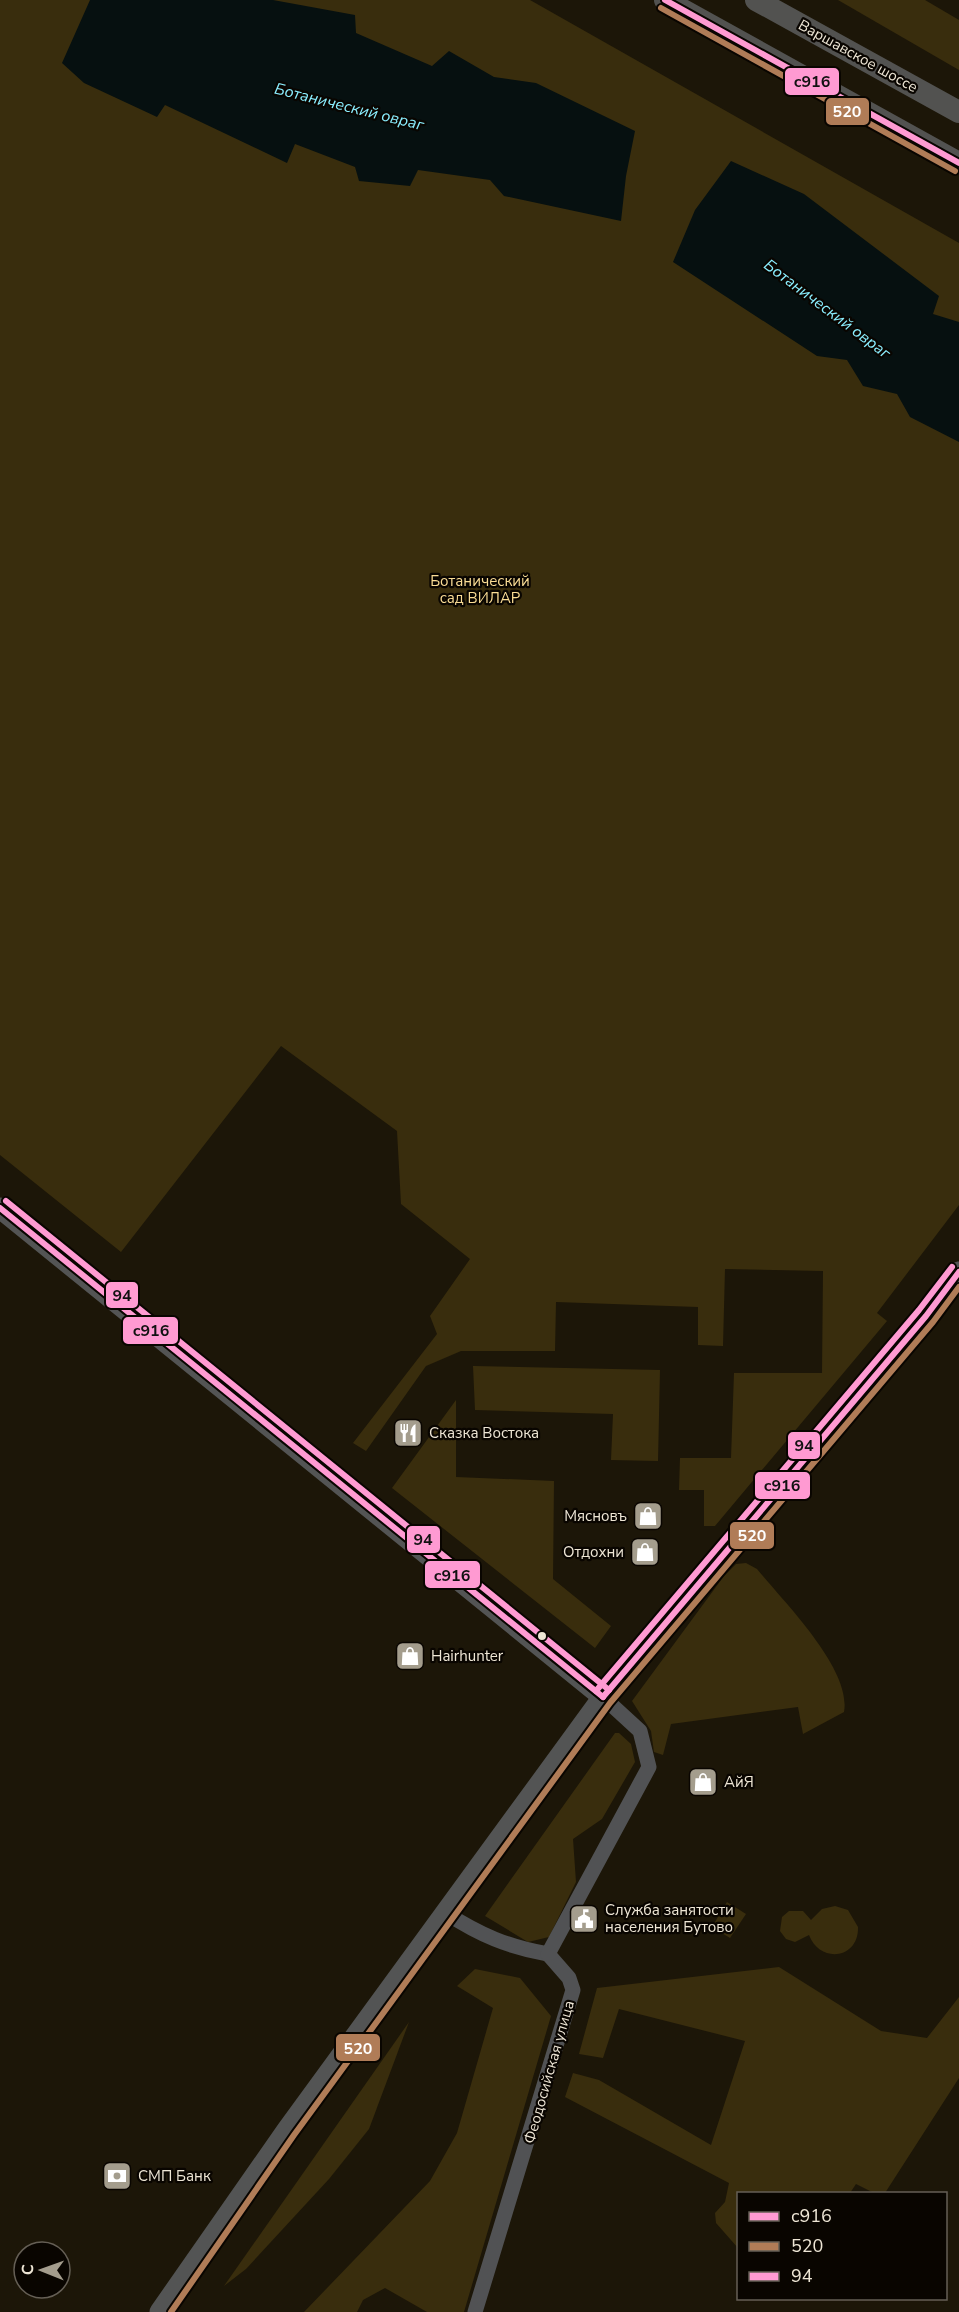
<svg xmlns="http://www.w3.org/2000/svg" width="959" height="2312" font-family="'Nunito Sans',sans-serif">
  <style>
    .green { fill: #392d0d }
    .water { fill: #061010 }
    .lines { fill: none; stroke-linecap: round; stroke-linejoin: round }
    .street { stroke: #515254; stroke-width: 15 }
    .secondary { stroke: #535454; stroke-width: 21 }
    .primary { stroke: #525250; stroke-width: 22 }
    .bus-1-casing { stroke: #090500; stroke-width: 10 }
    .bus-2-casing { stroke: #090500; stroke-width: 10 }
    .bus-3-casing { stroke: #090500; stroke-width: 10 }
    .bus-1 { stroke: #ff9ad2; stroke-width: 6 }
    .bus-2 { stroke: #b07c57; stroke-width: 6 }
    .bus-3 { stroke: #ff9ad2; stroke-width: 6 }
    .bus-dot { fill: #eee6d5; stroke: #090500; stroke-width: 2 }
    .labels { text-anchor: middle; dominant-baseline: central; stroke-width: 4.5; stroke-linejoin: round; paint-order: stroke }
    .street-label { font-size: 15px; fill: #eee6d5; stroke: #090500 }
    .park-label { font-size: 15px; fill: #fbdd95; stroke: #090500 }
    .poi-label { font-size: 15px; fill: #eee6d5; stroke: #090500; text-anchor: start }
    .water-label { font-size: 16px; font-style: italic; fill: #8befff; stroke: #090500 }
    .line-badge { stroke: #090500; stroke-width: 2 }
    .badge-label { font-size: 16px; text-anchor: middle; font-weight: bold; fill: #fff }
    .pale-badge-label { font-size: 16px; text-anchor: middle; font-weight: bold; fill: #111 }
  </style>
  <rect width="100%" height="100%" fill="#1c1608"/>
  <g class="green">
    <path d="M0 0H530L959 243V1205L877 1313 887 1321 715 1526H704V1490H679L680 1458H731L734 1373H822L823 1271 725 1269 723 1346 698 1345V1307L556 1302 555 1351H461L426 1366 366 1451 353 1443 437 1334 430 1316 470 1259 401 1204 397 1131 281 1046 121 1252 0 1155Z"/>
    <path d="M838 0H925L959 20V70Z"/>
    <path d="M473 1366 660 1370 658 1461 611 1460 613 1414 475 1410Z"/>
    <path d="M456 1400V1477L554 1481 553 1579 611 1626 595 1648 392 1488Z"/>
    <path d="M746 1563 757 1569C783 1601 852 1669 844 1712L803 1734 798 1707 671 1724 663 1755 654 1752 651 1731 632 1701 724 1576 736 1564Z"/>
    <path d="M615 1733H619L631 1744 635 1762 602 1819 573 1839 576 1882 549 1937 528 1942 485 1916Z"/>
    <path d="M727 1902 746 1914 730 1938 712 1927Z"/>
    <path d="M835 1906 848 1910 858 1927C859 1959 820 1964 809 1935L795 1942 786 1939 780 1931 782 1917 789 1911H803L811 1920 822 1909Z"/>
    <path d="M779 1967 881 2031 927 2038 959 1997V2078L885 2193H874L856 2184 850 2193 738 2194V2248L716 2223 715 2213 725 2202 729 2183 565 2097 573 2073 599 2080 711 2145 745 2041 619 2009 603 2058 579 2054 597 1988Z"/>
    <path d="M475 1969 520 1978 551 2016 464 2312H427L385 2288 363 2300 357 2312H304L430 2181 457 2133 493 2008 457 1986Z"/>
    <path d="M409 2022 369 2129 329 2179 246 2269 224 2286Z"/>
  </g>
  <g class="water">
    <path d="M90 0H273L355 15 356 33 432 66 449 51 494 77 536 83 635 131 626 176 621 221 504 196 490 180 418 170 410 186 359 181 355 167 295 144 287 163 165 105 157 117 84 83 62 63Z"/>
    <path d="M731 161 804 194 939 296 933 314 959 322V442L910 417 897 394 863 386 847 360 817 356 673 262 695 210Z"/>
  </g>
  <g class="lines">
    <g class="street">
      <path d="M446 1913C480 1935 508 1947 548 1954"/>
      <path d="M475 2312 573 1990 569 1978 548 1954 649 1767 640 1731 603 1697"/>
    </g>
    <g class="secondary">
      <path d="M0 1208 603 1697"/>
      <path d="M160 2312 287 2130 603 1697 926 1316 959 1272"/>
    </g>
    <g class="primary">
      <path d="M665 0 959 163"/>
      <path d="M756 0 959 112"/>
    </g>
    <g class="bus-1-casing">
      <g id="bus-1">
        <path d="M665 0 959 163"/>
        <path d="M0 1208 603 1697"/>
        <path d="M603 1697 926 1316 959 1272"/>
      </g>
    </g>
    <g class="bus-2-casing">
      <g id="bus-2">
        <path d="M661 8 955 171"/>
        <path d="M171 2312 294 2135 610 1703 933 1322 959 1287"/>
      </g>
    </g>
    <g class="bus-3-casing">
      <g id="bus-3">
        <path d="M6 1201 609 1690"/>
        <path d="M596 1691 919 1310 952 1267"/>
      </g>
    </g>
    <use href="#bus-1" class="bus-1"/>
    <use href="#bus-2" class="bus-2"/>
    <use href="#bus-3" class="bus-3"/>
  </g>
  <defs>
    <g id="restaurant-square" transform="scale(1.5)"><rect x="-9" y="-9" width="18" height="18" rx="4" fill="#a49d8d" stroke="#090500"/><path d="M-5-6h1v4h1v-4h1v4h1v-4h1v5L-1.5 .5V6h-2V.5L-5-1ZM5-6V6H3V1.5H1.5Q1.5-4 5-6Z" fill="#fff"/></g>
    <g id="shop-square" transform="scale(1.5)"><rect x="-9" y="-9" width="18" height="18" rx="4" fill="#a49d8d" stroke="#090500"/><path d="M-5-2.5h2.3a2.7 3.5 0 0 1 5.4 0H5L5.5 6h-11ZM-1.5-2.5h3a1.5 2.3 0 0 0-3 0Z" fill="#fff"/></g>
    <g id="civic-square" transform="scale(1.5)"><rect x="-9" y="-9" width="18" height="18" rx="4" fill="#a49d8d" stroke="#090500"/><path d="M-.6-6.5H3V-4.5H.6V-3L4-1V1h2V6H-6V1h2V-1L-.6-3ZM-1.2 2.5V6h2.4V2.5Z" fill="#fff"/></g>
    <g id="bank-square" transform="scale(1.5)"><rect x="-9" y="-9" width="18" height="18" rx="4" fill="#a49d8d" stroke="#090500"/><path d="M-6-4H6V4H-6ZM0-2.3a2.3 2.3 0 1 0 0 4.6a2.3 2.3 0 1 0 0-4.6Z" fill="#fff"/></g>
  </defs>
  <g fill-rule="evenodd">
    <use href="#restaurant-square" x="408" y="1433"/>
    <use href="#shop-square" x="648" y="1516"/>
    <use href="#shop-square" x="645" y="1552"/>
    <use href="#shop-square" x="410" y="1656"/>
    <use href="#shop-square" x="703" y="1782"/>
    <use href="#civic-square" x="584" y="1919"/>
    <use href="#bank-square" x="117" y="2176"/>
  </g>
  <circle class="bus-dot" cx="542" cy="1636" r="5"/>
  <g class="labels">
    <g class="street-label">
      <text transform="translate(858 56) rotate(29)">Варшавское шоссе</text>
      <text transform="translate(549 2072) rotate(-74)">Феодосийская улица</text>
    </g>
    <g class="park-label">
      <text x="480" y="581">Ботанический<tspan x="480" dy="17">сад ВИЛАР</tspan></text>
    </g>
    <g class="poi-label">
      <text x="429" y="1433">Сказка Востока</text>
      <text x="627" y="1516" text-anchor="end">Мясновъ</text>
      <text x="624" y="1552" text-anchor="end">Отдохни</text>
      <text x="431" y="1656">Hairhunter</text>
      <text x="724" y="1782">АйЯ</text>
      <text x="605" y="1910">Служба занятости<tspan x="605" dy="17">населения Бутово</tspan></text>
      <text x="138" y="2176">СМП Банк</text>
    </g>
    <g class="water-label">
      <text transform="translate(349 107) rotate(14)">Ботанический овраг</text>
      <text transform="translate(827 309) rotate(37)">Ботанический овраг</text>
    </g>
  </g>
  <g class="line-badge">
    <rect x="784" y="67" width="56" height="29" rx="6" fill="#ff9ad2"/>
    <rect x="825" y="97" width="45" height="29" rx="6" fill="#b07c57"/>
    <rect x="105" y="1281" width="34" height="28" rx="6" fill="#ff9ad2"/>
    <rect x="122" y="1316" width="57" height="29" rx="6" fill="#ff9ad2"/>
    <rect x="787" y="1431" width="34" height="29" rx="6" fill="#ff9ad2"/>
    <rect x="754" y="1471" width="57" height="29" rx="6" fill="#ff9ad2"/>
    <rect x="729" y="1521" width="46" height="29" rx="6" fill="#b07c57"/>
    <rect x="406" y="1525" width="35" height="29" rx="6" fill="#ff9ad2"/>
    <rect x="424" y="1560" width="57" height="29" rx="6" fill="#ff9ad2"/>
    <rect x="335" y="2033" width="46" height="29" rx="6" fill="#b07c57"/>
  </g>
  <g class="badge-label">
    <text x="847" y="117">520</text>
    <text x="752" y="1541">520</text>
    <text x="358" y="2054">520</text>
  </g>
  <g class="pale-badge-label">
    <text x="812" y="87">с916</text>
    <text x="122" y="1301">94</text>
    <text x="151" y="1336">с916</text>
    <text x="804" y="1451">94</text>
    <text x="782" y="1491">с916</text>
    <text x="423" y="1545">94</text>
    <text x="452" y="1581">с916</text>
  </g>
  <rect x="737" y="2192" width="210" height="108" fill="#090500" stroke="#655f55" stroke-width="1.5"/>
  <rect x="749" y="2212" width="30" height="9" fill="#ff9ad2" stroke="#655f55" stroke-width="1.5"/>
  <text x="791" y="2222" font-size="18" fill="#eee6d5">с916</text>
  <rect x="749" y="2242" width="30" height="9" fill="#b07c57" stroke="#655f55" stroke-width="1.5"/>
  <text x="791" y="2252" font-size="18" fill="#eee6d5">520</text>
  <rect x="749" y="2272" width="30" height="9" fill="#ff9ad2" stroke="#655f55" stroke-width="1.5"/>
  <text x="791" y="2282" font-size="18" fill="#eee6d5">94</text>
  <g transform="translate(42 2270) rotate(271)"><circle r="28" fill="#090500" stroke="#655f55" stroke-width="1.5"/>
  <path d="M0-4.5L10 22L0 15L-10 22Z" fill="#a49d8d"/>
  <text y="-9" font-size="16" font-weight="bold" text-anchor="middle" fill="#eee6d5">С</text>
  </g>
</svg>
